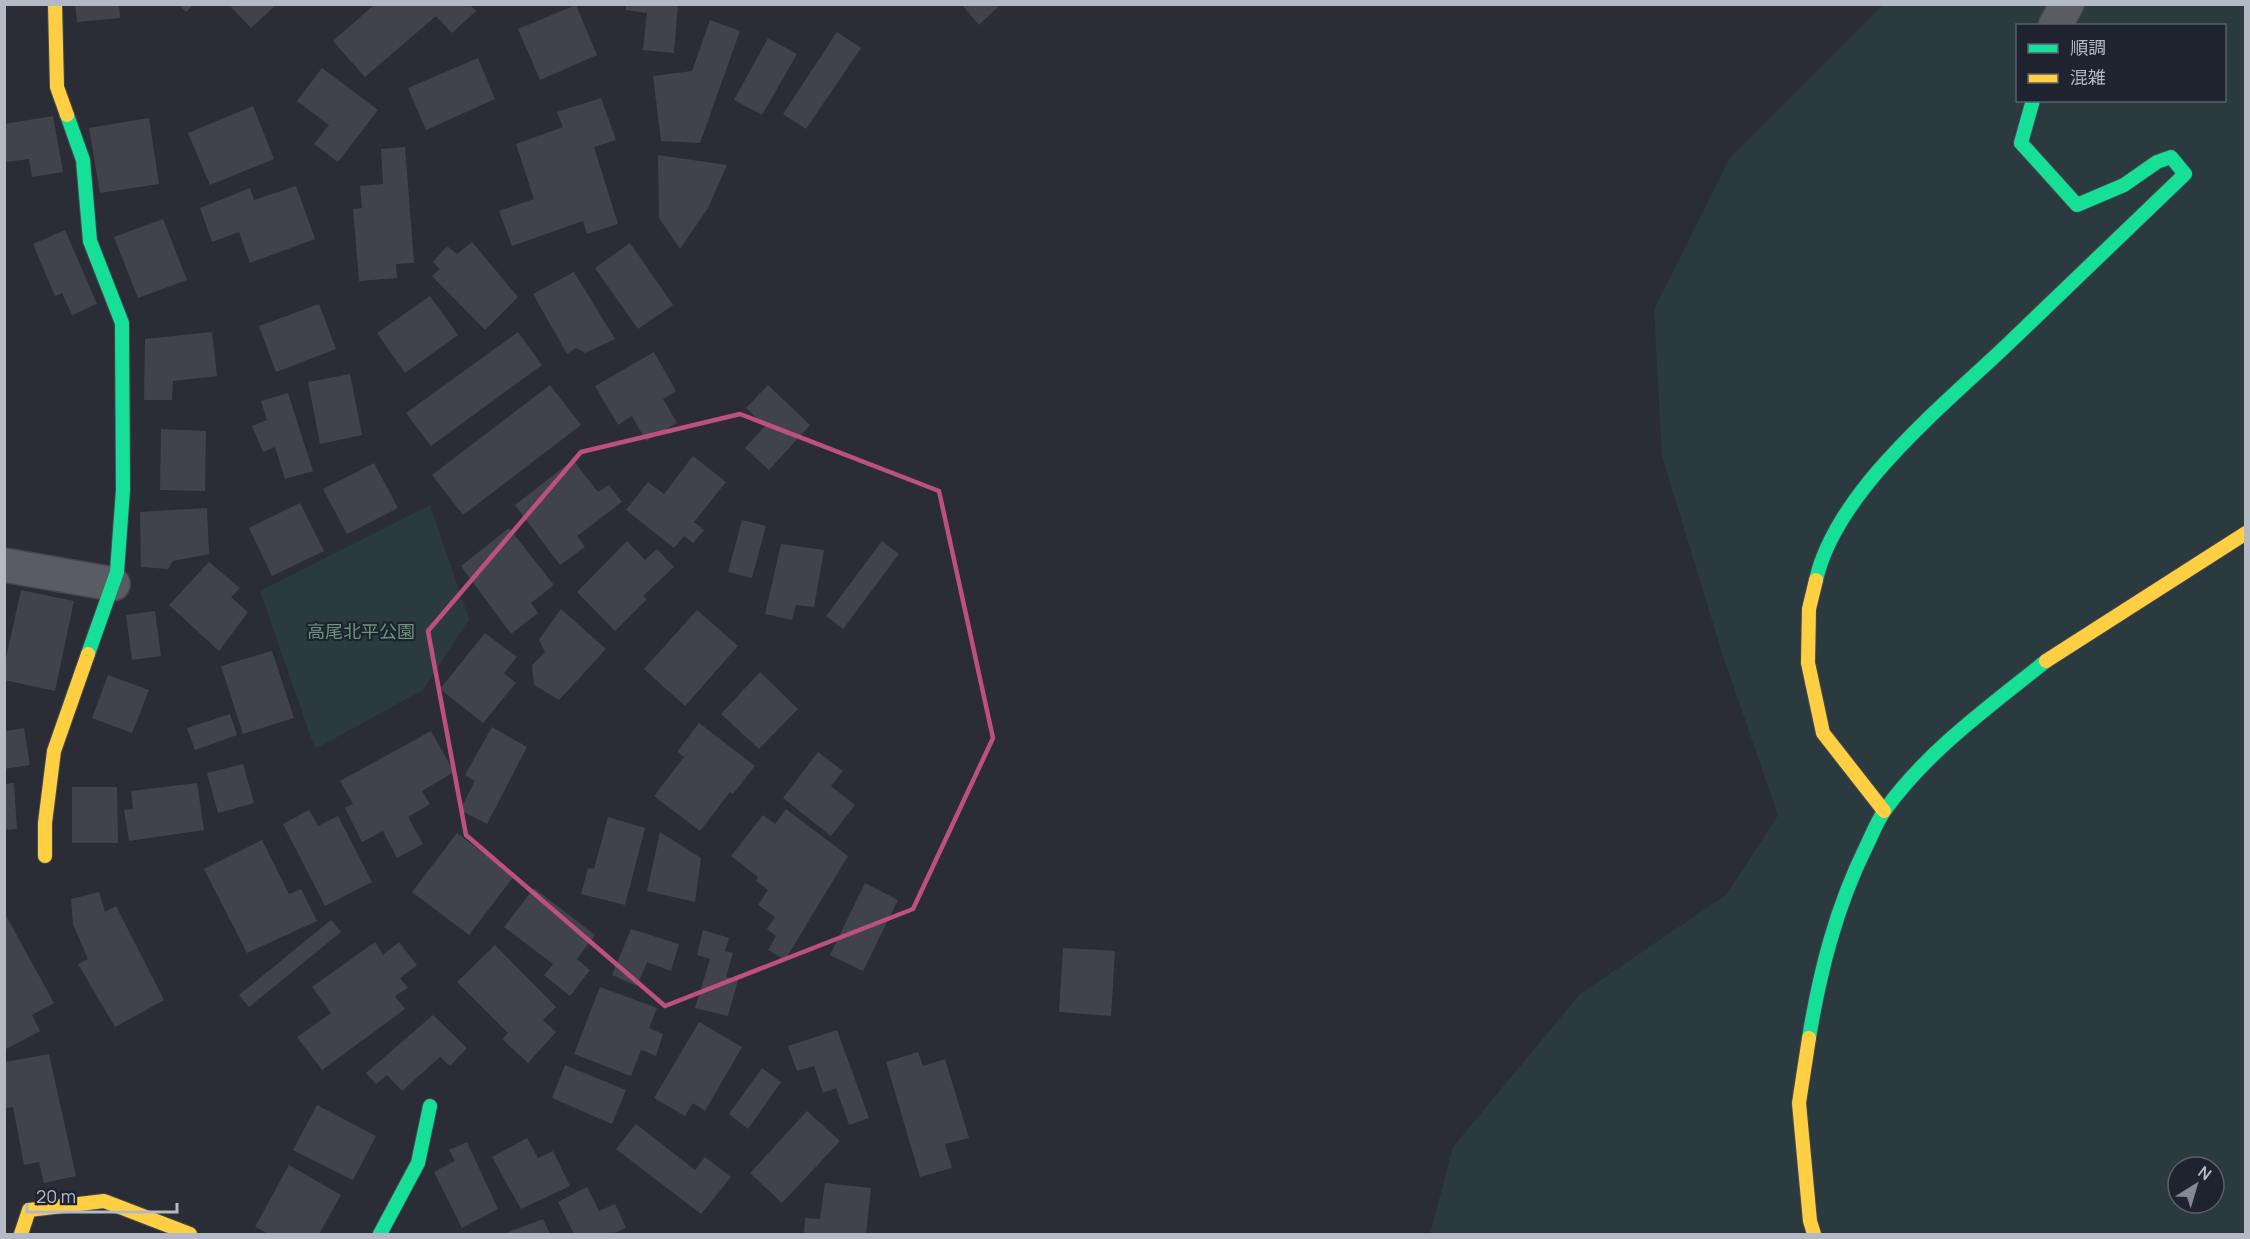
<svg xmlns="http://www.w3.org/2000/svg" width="2250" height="1239" font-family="Manrope,'Noto Sans JP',sans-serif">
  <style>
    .green { fill: #2b3a3e; fill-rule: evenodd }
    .building { fill: #41434a }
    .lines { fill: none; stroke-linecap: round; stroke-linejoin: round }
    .street-casing { stroke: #46484e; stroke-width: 36 }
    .fast-casing { stroke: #46484e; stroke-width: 16 }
    .slow-casing { stroke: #46484e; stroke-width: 16 }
    .street { stroke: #5a5c63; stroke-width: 33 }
    .fast { stroke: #16e098; stroke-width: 14 }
    .slow { stroke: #ffcf43; stroke-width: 14 }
    .marked { fill: none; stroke: #bd5080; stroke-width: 4.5; stroke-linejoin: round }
    .labels { text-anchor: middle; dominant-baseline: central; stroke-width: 4.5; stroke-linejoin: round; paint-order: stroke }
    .park-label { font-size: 18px; fill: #6e947b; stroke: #1e232f }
  </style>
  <rect width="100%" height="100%" fill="#2a2d35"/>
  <g class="green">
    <path d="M1883 5H2245V1234H1430L1453 1147 1580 994 1726 895 1778 815 1722 653 1662 456 1654 309 1730 158ZM2018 26H2224V100H2018ZM2178 1167H2214V1203H2178Z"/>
    <path d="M430 505 469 619 423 690 315 749 260 591Z"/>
  </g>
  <g class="building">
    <path d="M75 4H119L120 18 77 22Z"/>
    <path d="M178 4H194L186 12Z"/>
    <path d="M375 4H469L476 11 452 33 436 16 365 77 333 41Z"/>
    <path d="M626 4H678L674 53 643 50 647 13 626 10Z"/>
    <path d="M961 4H1001L979 25Z"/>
    <path d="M234 5H276L251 28 231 7Z"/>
    <path d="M576 5 597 55 540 80 518 29Z"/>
    <path d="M710 20 740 31 700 143 661 141 653 76 692 71Z"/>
    <path d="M837 32 861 48 806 129 783 114Z"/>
    <path d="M768 38 797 54 762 115 734 100Z"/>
    <path d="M478 58 495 99 426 130 408 88Z"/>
    <path d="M322 68 378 110 338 162 314 144 329 125 297 101Z"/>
    <path d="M601 98 616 140 594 147 618 224 587 234 583 221 512 246 499 211 534 199 516 144 563 127 557 112Z"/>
    <path d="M253 106 274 159 210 185 188 133Z"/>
    <path d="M53 116 63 172 32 177 29 159 6 162 4 124Z"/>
    <path d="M149 118 159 184 100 193 89 128Z"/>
    <path d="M405 147 414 263 396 264 397 278 359 281 353 209 362 208 360 186 383 184 381 149Z"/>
    <path d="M658 155 727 165 708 208 680 249 659 218Z"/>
    <path d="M296 186 315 239 250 263 239 232 212 242 200 208 250 188 254 200Z"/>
    <path d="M163 219 187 280 138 298 114 237Z"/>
    <path d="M65 230 97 304 72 315 62 293 55 296 33 244Z"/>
    <path d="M472 242 518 297 485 330 432 276 440 269 433 262 447 246 457 254Z"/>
    <path d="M630 243 673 305 638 329 595 268Z"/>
    <path d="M574 272 615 339 585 353 576 348 567 354 533 294Z"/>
    <path d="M430 296 458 335 405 373 377 333Z"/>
    <path d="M319 304 336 349 276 372 259 326Z"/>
    <path d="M212 332 217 376 173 381 172 400H144L145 339Z"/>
    <path d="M518 332 542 365 431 446 406 413Z"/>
    <path d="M654 352 676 391 663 399 677 423 646 441 632 416 618 425 595 386Z"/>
    <path d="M350 374 362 435 320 444 308 382Z"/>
    <path d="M550 385 581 425 463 515 432 475Z"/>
    <path d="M768 385 810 425 769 470 745 448 765 426 746 408Z"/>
    <path d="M288 393 313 471 285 479 275 447 263 452 252 426 267 420 261 401Z"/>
    <path d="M161 429 206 431 205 491 160 490Z"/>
    <path d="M693 456 726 482 694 522 704 530 693 543 684 536 674 548 626 510 648 482 664 494Z"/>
    <path d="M573 460 598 492 609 485 622 502 577 536 585 547 560 565 515 505Z"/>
    <path d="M374 463 398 508 347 534 323 489Z"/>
    <path d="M300 503 324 551 272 576 249 528Z"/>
    <path d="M207 508 209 554 173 561 168 569 141 567 140 512Z"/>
    <path d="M742 520 766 526 752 578 728 572Z"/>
    <path d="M509 528 554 585 531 603 538 613 511 634 461 566Z"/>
    <path d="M627 541 645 560 657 549 674 567 643 596 647 599 615 631 577 592Z"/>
    <path d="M882 541 899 554 843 629 826 616Z"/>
    <path d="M781 544 824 550 814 607 796 605 792 620 765 614Z"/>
    <path d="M209 562 240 588 231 597 248 612 219 651 169 605Z"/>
    <path d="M21 590 74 601 55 691 4 680V667Z"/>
    <path d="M561 609 606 649 559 700 534 685 532 665 545 652 539 640Z"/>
    <path d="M697 610 738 646 685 706 644 669Z"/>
    <path d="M155 611 161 656 132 660 126 615Z"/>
    <path d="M485 633 517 657 504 673 516 683 483 723 440 689Z"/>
    <path d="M272 651 294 718 243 734 221 666Z"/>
    <path d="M760 672 798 709 759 749 721 714Z"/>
    <path d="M108 675 149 690 132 733 92 718Z"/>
    <path d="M230 714 237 735 195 750 187 728Z"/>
    <path d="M699 723 755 766 733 794 730 792 700 831 654 796 684 757 677 752Z"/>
    <path d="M4 724 7 731 24 728 30 765 4 769Z"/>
    <path d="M492 727 527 747 487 824 460 810 475 781 465 775Z"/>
    <path d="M431 731 454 772 422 791 430 804 408 817 423 844 397 858 383 831 362 842 345 808 353 804 340 781Z"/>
    <path d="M818 752 843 771 831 786 855 805 831 836 783 798Z"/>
    <path d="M243 764 254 803 218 813 207 773Z"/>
    <path d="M14 783 17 829 4 830V784Z"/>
    <path d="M197 783 204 830 129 841 124 810 133 809 131 791Z"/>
    <path d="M72 787H117L118 843H72Z"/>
    <path d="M786 809 848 856 785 960 768 950 776 936 767 929 775 917 758 905 768 890 756 881 758 877 731 856 763 815 775 824Z"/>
    <path d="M309 810 318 826 338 816 372 882 325 906 283 824Z"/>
    <path d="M608 817 645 828 625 905 581 894 588 868 594 869Z"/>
    <path d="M660 832 701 858 695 902 647 891Z"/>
    <path d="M457 833 514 876 469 935 412 892Z"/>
    <path d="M262 840 289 894 301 889 317 921 247 953 204 869Z"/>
    <path d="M865 883 898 900 863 971 830 955Z"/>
    <path d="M534 888 595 935 577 959 590 970 570 996 544 975 553 964 504 927Z"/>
    <path d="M99 892 105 912 116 906 164 1000 115 1027 78 964 88 959 73 924 71 899Z"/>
    <path d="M4 912 54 1003 32 1015 40 1031 4 1050Z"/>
    <path d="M331 920 341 932 249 1007 239 995Z"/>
    <path d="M631 929 679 944 671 971 647 962 637 986 612 975Z"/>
    <path d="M703 930 729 938 725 951 733 953 726 977 738 980 728 1016 695 1008 710 959 697 955Z"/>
    <path d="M375 942 383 955 399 942 417 965 400 978 408 988 395 996 405 1009 322 1070 297 1037 331 1013 312 987Z"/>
    <path d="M495 945 556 1007 543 1020 556 1032 528 1063 502 1039 508 1033 457 982Z"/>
    <path d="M1063 948 1115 951 1111 1016 1059 1012Z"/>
    <path d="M600 987 657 1008 649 1028 663 1034 656 1056 641 1050 631 1076 574 1054Z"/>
    <path d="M433 1015 467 1048 450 1066 440 1057 402 1091 387 1075 376 1084 366 1073Z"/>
    <path d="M699 1022 742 1047 705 1111 693 1103 685 1116 654 1098Z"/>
    <path d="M837 1030 869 1118 849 1125 836 1088 823 1093 814 1066 797 1071 788 1046Z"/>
    <path d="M918 1052 923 1066 945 1059 969 1138 945 1144 952 1168 920 1177 886 1062Z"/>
    <path d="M49 1054 76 1176 44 1183 39 1162 24 1165 13 1107 4 1109V1067L5 1062Z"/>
    <path d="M565 1065 626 1090 612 1124 552 1098Z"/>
    <path d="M762 1068 781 1082 748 1129 729 1114Z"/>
    <path d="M317 1105 376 1136 353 1180 293 1150Z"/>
    <path d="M807 1111 840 1141 782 1203 750 1173Z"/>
    <path d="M636 1124 695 1170 705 1157 731 1177 701 1214 616 1149Z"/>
    <path d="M527 1138 538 1158 553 1151 570 1186 521 1209 492 1157Z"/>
    <path d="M467 1142 498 1209 462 1228 434 1172 455 1161 449 1150Z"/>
    <path d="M289 1165 341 1195 319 1234H269L255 1227Z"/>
    <path d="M825 1183 871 1188 866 1234H804L805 1218 820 1219Z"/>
    <path d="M587 1187 599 1211 615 1204 626 1228 612 1234H574L558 1202Z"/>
    <path d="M543 1219 550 1234H503Z"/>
  </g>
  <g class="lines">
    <g class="street-casing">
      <g id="street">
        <path d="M2055 26 2067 4"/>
        <path d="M4 565 113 584"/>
      </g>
    </g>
    <g class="fast-casing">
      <g id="fast">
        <path d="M67 115 83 160 90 241 122 323 123 490 117 572 88 654"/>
        <path d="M1816 580C1836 491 1943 406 2008 344 2067 287 2126 231 2185 174L2171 157 2157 162 2124 185 2077 205 2021 143 2033 100"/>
        <path d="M1809 1038C1820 971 1836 908 1866 847 1872 835 1877 821 1885 810 1927 751 1990 706 2046 661"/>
        <path d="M380 1234 418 1163 430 1106"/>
      </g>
    </g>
    <g class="slow-casing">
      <g id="slow">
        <path d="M55 4 57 87 67 115"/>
        <path d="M1816 580 1809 609 1808 663 1823 733 1884 811"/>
        <path d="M2046 661 2246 533"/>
        <path d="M45 856V823L54 751 88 654"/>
        <path d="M1809 1038 1799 1103 1810 1221 1814 1234"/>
        <path d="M21 1234 29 1210 104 1201 190 1234"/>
      </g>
    </g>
    <use href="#street" class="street"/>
    <use href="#fast" class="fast"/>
    <use href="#slow" class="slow"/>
  </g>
  <path class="marked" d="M740 414 939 491 993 738 913 909 665 1006 466 835 428 631 581 452Z"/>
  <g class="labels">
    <g class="park-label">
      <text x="361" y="631">高尾北平公園</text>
    </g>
  </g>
  <rect width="2250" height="1239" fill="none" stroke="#b4b9c6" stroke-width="12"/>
  <rect x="2016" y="24" width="210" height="78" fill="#1e232f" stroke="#5a5f6b" stroke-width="1.5"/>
  <rect x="2028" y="44" width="30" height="9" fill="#16e098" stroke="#5a5f6b" stroke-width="1.5"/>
  <text x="2070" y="54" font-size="18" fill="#b4b9c6">順調</text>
  <rect x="2028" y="74" width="30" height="9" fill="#ffcf43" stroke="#5a5f6b" stroke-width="1.5"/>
  <text x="2070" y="84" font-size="18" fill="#b4b9c6">混雑</text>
  <g transform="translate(2196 1185) rotate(37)"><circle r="28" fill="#1e232f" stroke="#5a5f6b" stroke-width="1.5"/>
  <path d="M0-4.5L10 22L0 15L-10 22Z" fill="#848893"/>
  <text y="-9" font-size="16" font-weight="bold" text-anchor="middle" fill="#b4b9c6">N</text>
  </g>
  <path d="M27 1203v9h150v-9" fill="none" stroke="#b4b9c6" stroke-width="3"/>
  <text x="36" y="1203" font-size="18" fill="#b4b9c6" stroke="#1e232f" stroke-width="4.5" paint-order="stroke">20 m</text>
</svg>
